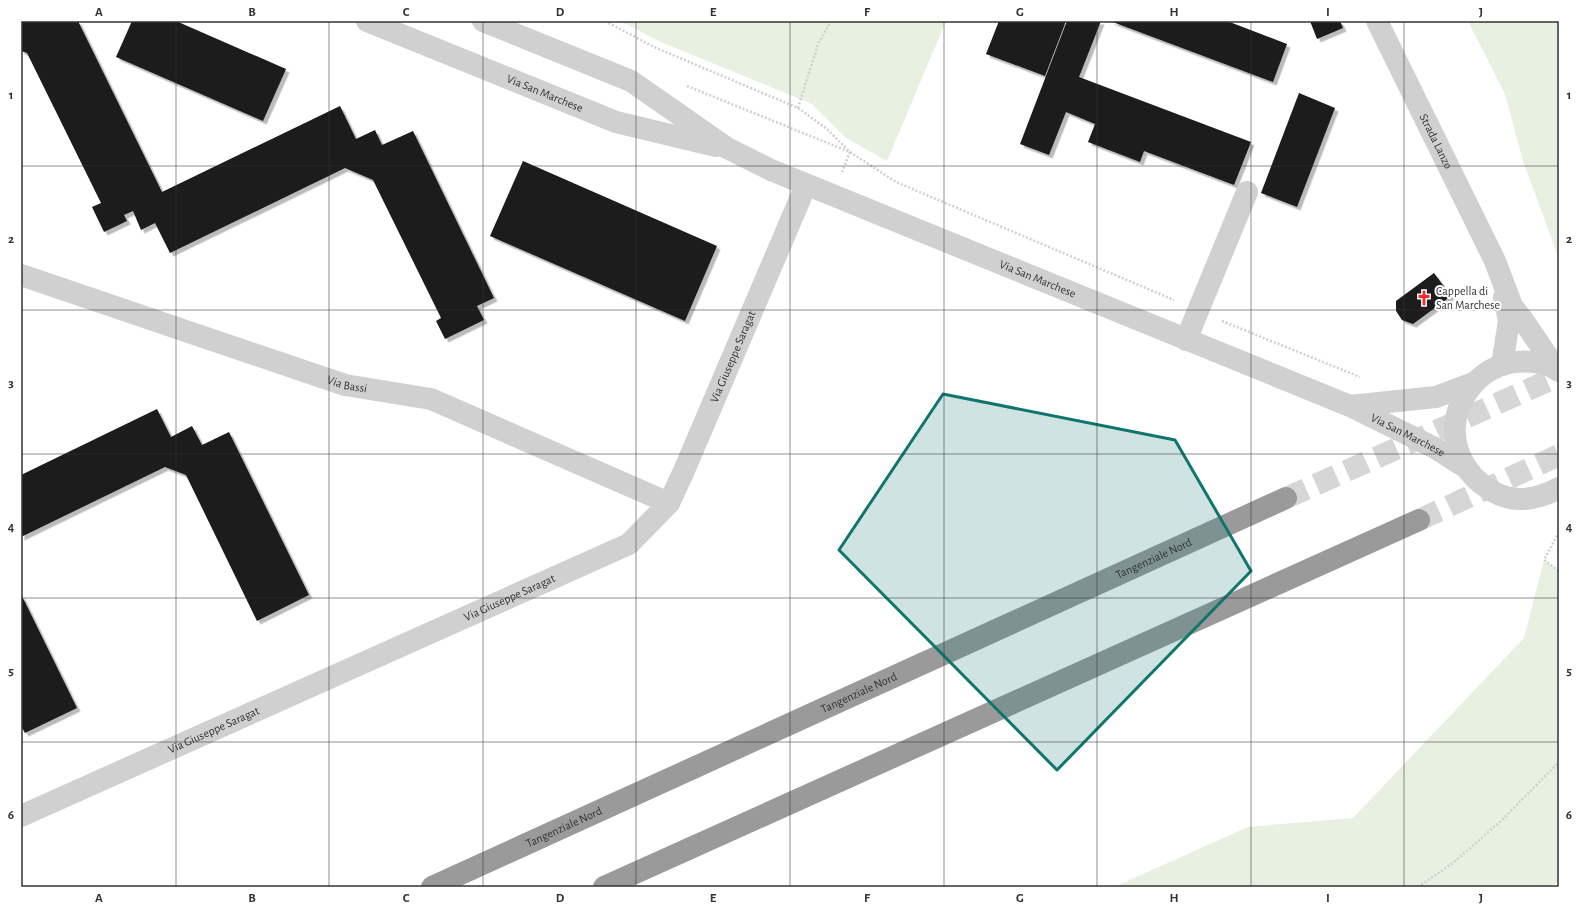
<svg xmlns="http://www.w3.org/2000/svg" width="1580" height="908" font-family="'Alegreya Sans',sans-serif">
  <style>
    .green { fill: #e8f0e1 }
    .building { fill: #1a1a1a; filter: url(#shadow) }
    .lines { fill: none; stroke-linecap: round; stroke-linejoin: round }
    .highway-tunnel { stroke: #d6d6d6; stroke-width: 22; stroke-dasharray: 22 11; stroke-linecap: butt }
    .path { stroke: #d0d0d0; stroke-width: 2.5; stroke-dasharray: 2 2; stroke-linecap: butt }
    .minor { stroke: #d0d0d0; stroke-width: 22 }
    .highway { stroke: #9a9a9a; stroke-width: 22 }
    .marked { fill: #0f766e; fill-opacity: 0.2; stroke: #0f766e; stroke-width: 3; stroke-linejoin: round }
    .grid { fill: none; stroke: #333; stroke-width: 1; stroke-opacity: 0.55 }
    .labels { text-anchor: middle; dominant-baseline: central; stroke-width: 4; stroke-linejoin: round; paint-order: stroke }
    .street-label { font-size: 12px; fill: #333; stroke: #fff }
    .poi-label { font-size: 12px; fill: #333; stroke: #fff; text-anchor: start }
    .neatline { fill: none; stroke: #333; stroke-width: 1.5 }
    .grid-label { font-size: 13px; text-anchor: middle; font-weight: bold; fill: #333 }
  </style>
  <defs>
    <filter id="shadow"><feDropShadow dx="3.5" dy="3.5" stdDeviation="0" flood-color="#0004"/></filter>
  </defs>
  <rect width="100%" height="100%" fill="#fff"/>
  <g class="green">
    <path d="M620 21H946L887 161 846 138 812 104 661 42Z"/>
    <path d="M1468 21H1559V259L1523 161 1505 94Z"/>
    <path d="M1544 560 1559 571V881L1552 887H1114L1248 827 1353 818 1524 638Z"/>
  </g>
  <g class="building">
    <path d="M21 21H78L162 192 340 106 356 139 375 130 382 145 413 131 494 298 477 306 484 320 445 339 436 321 441 318 373 180 345 168 170 253 155 223 141 230 133 211 124 215 127 221 104 232 92 207 101 203 27 53 21 51Z"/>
    <path d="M132 21H176L286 69 263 121 116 57Z"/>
    <path d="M999 21H1066L1045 76 986 54Z"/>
    <path d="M1067 21H1101L1079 77 1251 142 1234 185 1144 151 1140 162 1088 142 1095 124 1066 112 1049 155 1020 144Z"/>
    <path d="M1110 21H1227L1287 44 1273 82Z"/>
    <path d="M1310 21H1340L1343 28 1317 39Z"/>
    <path d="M1299 93 1335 108 1297 207 1261 193Z"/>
    <path d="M523 161 717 246 685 321 490 236Z"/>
    <path d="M1434 273 1451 296 1413 324 1402 320 1396 311V301Z"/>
    <path d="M157 409 171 437 192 426 202 445 229 432 309 595 257 621 186 475 165 467 21 537V475Z"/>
    <path d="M21 594 77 708 25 733 21 726Z"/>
  </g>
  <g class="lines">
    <g class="highway-tunnel">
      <path d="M1286 498 1559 376"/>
      <path d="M1419 520 1559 455"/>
    </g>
    <g class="path">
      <path d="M605 21 654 47 798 108 827 129 850 152 842 172"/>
      <path d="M687 86 850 152 896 182 1174 300"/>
      <path d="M798 108 818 44 831 21"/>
      <path d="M1222 321 1360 377"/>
      <path d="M1559 532 1544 560 1559 571"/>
      <path d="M1418 887 1453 863 1502 820 1559 762"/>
    </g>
    <g class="minor">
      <path id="s1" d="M367 21 616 122 716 146"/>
      <path id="s2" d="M483 21 631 81 727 148 771 170 1350 406 1435 448 1465 467"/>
      <path id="s3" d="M1377 21 1495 261 1512 306 1523 320 1557 370"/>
      <path id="s4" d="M21 275 345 385 431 399 669 503"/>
      <path d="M1186 340 1247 192"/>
      <path d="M1502 365 1509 321 1504 297"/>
      <path d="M1559 371C1545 361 1525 360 1509 363 1473 371 1447 410 1457 447 1464 475 1494 501 1524 499 1537 498 1548 494 1559 488"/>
      <path d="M1350 406 1436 397 1473 383"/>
      <path id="s5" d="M21 816 629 544 669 503 683 473 806 185"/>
    </g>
    <g class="highway">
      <path id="s6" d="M432 887 1286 498"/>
      <path d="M604 887 1419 520"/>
    </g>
  </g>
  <path class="marked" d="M943 394 1175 440 1251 571 1057 770 839 550Z"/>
  <path class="grid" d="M176 21V887M329 21V887M483 21V887M636 21V887M790 21V887M944 21V887M1097 21V887M1251 21V887M1404 21V887M21 166H1559M21 310H1559M21 454H1559M21 598H1559M21 742H1559"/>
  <defs>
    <g id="church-bare" transform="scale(1.2)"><path d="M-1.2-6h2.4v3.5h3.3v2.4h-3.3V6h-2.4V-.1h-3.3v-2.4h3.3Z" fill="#f6292d" stroke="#fff" stroke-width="2.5" paint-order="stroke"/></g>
  </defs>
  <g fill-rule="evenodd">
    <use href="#church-bare" x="1424" y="298"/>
  </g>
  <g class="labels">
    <g class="street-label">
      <text stroke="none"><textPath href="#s1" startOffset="192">Via San Marchese</textPath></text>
      <text stroke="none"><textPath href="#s3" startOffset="134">Strada Lanzo</textPath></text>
      <text stroke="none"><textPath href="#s2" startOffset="614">Via San Marchese</textPath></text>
      <text stroke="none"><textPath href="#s5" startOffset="883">Via Giuseppe Saragat</textPath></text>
      <text stroke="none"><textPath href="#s4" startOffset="344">Via Bassi</textPath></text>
      <text stroke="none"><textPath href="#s2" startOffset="1016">Via San Marchese</textPath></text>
      <text stroke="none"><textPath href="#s6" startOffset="793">Tangenziale Nord</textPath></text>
      <text stroke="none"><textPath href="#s5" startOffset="535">Via Giuseppe Saragat</textPath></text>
      <text stroke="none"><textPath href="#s6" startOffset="469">Tangenziale Nord</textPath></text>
      <text stroke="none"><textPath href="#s5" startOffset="211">Via Giuseppe Saragat</textPath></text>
      <text stroke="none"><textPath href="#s6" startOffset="145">Tangenziale Nord</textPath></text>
    </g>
    <g class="poi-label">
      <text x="1436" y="291">Cappella di<tspan x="1436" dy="14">San Marchese</tspan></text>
    </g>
  </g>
  <rect width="1580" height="908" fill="none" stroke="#ffffff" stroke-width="44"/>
  <rect x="22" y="22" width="1536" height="864" class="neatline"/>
  <g class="grid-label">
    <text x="99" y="16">A</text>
    <text x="252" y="16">B</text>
    <text x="406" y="16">C</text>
    <text x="560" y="16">D</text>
    <text x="713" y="16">E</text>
    <text x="867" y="16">F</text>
    <text x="1020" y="16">G</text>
    <text x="1174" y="16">H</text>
    <text x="1328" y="16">I</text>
    <text x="1481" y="16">J</text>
    <text x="11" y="99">1</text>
    <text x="1569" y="99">1</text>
    <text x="11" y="243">2</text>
    <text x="1569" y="243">2</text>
    <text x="11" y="387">3</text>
    <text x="1569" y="387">3</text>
    <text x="11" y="531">4</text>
    <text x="1569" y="531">4</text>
    <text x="11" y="675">5</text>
    <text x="1569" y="675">5</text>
    <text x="11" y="819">6</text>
    <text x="1569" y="819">6</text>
    <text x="99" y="902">A</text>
    <text x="252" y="902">B</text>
    <text x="406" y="902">C</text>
    <text x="560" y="902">D</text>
    <text x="713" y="902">E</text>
    <text x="867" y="902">F</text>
    <text x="1020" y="902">G</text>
    <text x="1174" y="902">H</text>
    <text x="1328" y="902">I</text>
    <text x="1481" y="902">J</text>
  </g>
</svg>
